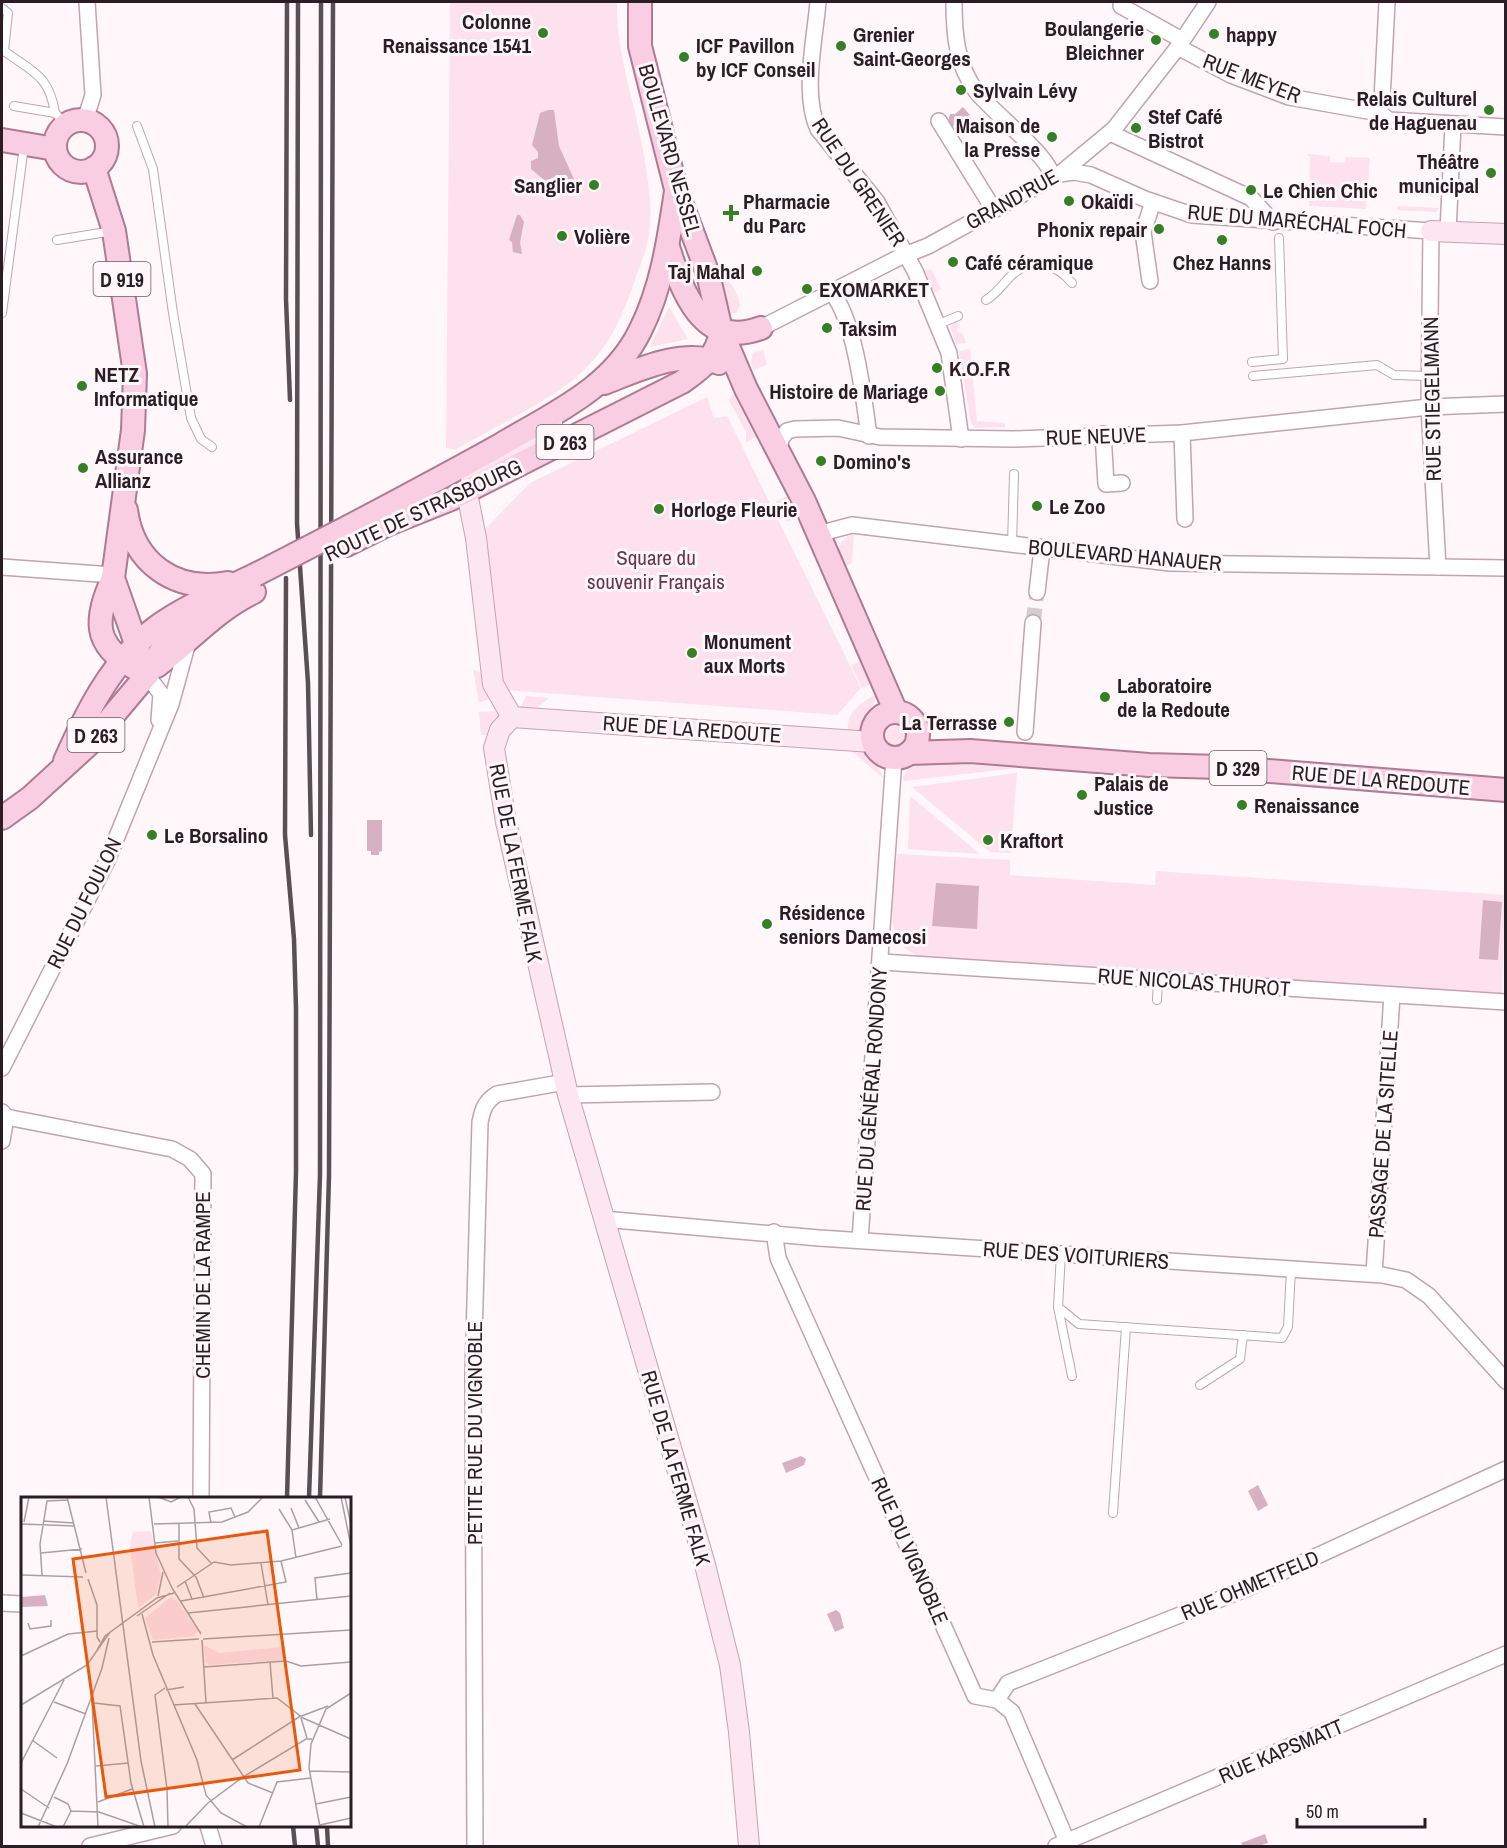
<svg xmlns="http://www.w3.org/2000/svg" width="1507" height="1848" font-family="'Archivo Narrow',sans-serif">
  <style>
    .green { fill: #fde1ed }
    .water { fill: #d7b1c1 }
    .lines { fill: none; stroke-linecap: round; stroke-linejoin: round }
    .street-tunnel { stroke: #d4cccf; stroke-width: 15; stroke-dasharray: 15 8; stroke-linecap: butt }
    .lane-casing { stroke: #c4a3b1; stroke-width: 10 }
    .street-casing { stroke: #c4a3b1; stroke-width: 18 }
    .secondary-casing { stroke: #c4a3b1; stroke-width: 22 }
    .primary-casing { stroke: #ae7b92; stroke-width: 26 }
    .lane { stroke: #fff; stroke-width: 8 }
    .street { stroke: #fff; stroke-width: 15 }
    .secondary { stroke: #fce6f0; stroke-width: 20 }
    .primary { stroke: #f9cee2; stroke-width: 22 }
    .rail { stroke: #5a4f54; stroke-width: 4.5 }
    .primary-bridge-casing { stroke: #ae7b92; stroke-width: 26; stroke-linecap: butt }
    .primary-bridge { stroke: #f9cee2; stroke-width: 22 }
    .poi-dot { fill: #358027; stroke: #fff7fa; stroke-width: 2 }
    .labels { text-anchor: middle; dominant-baseline: central; stroke-width: 6; stroke-linejoin: round; paint-order: stroke }
    .shield { fill: #fff7fa; stroke: #6a5f64; stroke-width: 1.5 }
    .shield-label { font-size: 20px; font-weight: bold; fill: #2a1e24 }
    .poi-label { font-size: 21px; font-weight: bold; fill: #2a1e24; stroke: #fff7fa; text-anchor: start }
    .street-label { font-size: 21px; fill: #2a1e24; stroke: #fff7fa }
    .park-label { font-size: 21px; fill: #67354d; stroke: #fff7fa }
    .inset-road { fill: none; stroke: #aaa0a4; stroke-width: 1.5 }
    .view { fill: #e8590c; fill-opacity: 0.15; stroke: #e8590c; stroke-width: 3 }
    .inset-edge { fill: none; stroke: #2a1e24; stroke-width: 3 }
  </style>
  <rect width="100%" height="100%" fill="#fff7fa"/>
  <g class="green">
    <path d="M450 2H617C616 49 632 94 641 140 646 167 652 198 650 226 649 242 643 258 637 274 621 321 607 355 565 386 531 410 491 429 455 450L446 448Z"/>
    <path d="M1307 154 1330 156V162L1345 163 1346 157 1370 158 1366 209 1309 206 1310 157Z"/>
    <path d="M1398 206 1439 208 1436 212 1397 210Z"/>
    <path d="M925 269 932 270 941 289 934 293Z"/>
    <path d="M718 278C731 278 738 294 740 305L736 313 728 314Z"/>
    <path d="M669 307 688 339 651 347 650 346Z"/>
    <path d="M957 321 959 326 957 331 963 334 966 343 956 344 950 325Z"/>
    <path d="M970 349 977 421 1005 423V427L976 428 971 423 959 351Z"/>
    <path d="M763 350 767 365 753 370 751 361 753 353Z"/>
    <path d="M733 394 756 437 746 442V432L729 400Z"/>
    <path d="M707 397 714 418 727 416 861 688 837 715 504 690 485 529 530 483Z"/>
    <path d="M788 496 798 517 787 522 776 501Z"/>
    <path d="M854 534 852 563 839 570C836 554 836 540 854 534Z"/>
    <path d="M863 660 875 681 862 688 851 665Z"/>
    <path d="M473 669 488 677 492 697 479 703Z"/>
    <path d="M878 694 860 732 848 731C845 712 863 701 878 694Z"/>
    <path d="M526 696 549 698 538 707H521Z"/>
    <path d="M499 711 498 719 489 735H481L479 712Z"/>
    <circle cx="896" cy="736" r="10"/>
    <path d="M848 748C866 750 878 760 883 778Z"/>
    <path d="M922 759 1018 764 1017 768 904 781 903 777 908 769Z"/>
    <path d="M1017 773 1011 853 990 852 912 787Z"/>
    <path d="M910 796 980 854 908 849Z"/>
    <path d="M897 854 1010 860V875L1155 885 1156 871 1505 895 1502 994 923 957C878 946 894 888 897 854Z"/>
  </g>
  <g class="water">
    <path d="M963 107 970 115 952 127 948 121 950 114H955Z"/>
    <path d="M548 110H554L559 146 579 190 575 193 561 194 531 169V161L538 158V152L532 145 540 113Z"/>
    <path d="M517 215H520L524 222 520 242 522 254 513 252 512 242 509 240Z"/>
    <path d="M367 820H382V851L379 852V855H371V851H367Z"/>
    <path d="M936 883 979 886 977 929 932 926Z"/>
    <path d="M1483 900 1502 902 1498 960 1479 959Z"/>
    <path d="M801 1456 806 1459 804 1465 786 1473 782 1463Z"/>
    <path d="M1258 1485 1268 1505 1258 1511 1248 1491Z"/>
    <path d="M836 1610 840 1613 844 1628 835 1632 827 1614Z"/>
    <path d="M1265 1834 1268 1843 1259 1846H1243L1241 1843Z"/>
  </g>
  <g class="lines">
    <path class="street-tunnel" d="M1033 623 1037 592"/>
    <g class="lane-casing">
      <g id="lane">
        <path d="M2 8 8 13 4 51"/>
        <path d="M4 51C33 72 49 75 55 113"/>
        <path d="M14 106 55 113 66 124"/>
        <path d="M137 126 153 169 173 313 191 418 201 439 212 447"/>
        <path d="M57 240 113 231"/>
        <path d="M986 300C998 293 1003 283 1013 274 1033 257 1057 264 1072 283"/>
        <path d="M2 313 24 146"/>
        <path d="M939 324 958 316"/>
        <path d="M1252 362 1283 359 1279 238"/>
        <path d="M1253 376 1377 365 1394 375 1429 376"/>
        <path d="M1012 545 1014 474"/>
        <path d="M1157 1000 1158 980"/>
        <path d="M1061 1254 1058 1307 1079 1324 1282 1338 1288 1327 1291 1269"/>
        <path d="M1058 1307 1072 1376"/>
        <path d="M1200 1385 1240 1359 1243 1335"/>
        <path d="M1113 1513 1126 1327"/>
      </g>
    </g>
    <g class="street-casing">
      <g id="street">
        <path d="M818 2C815 39 802 94 818 129L877 202 915 271 949 353 961 439"/>
        <path d="M954 2C954 33 956 64 976 91 991 111 1051 157 1052 177"/>
        <path d="M1121 6 1182 40"/>
        <path d="M1178 47 1231 75 1289 97 1379 113 1389 120 1506 127"/>
        <path d="M1379 113 1382 100 1387 2"/>
        <path d="M85 120 93 95 87 2"/>
        <path d="M939 121 994 210"/>
        <path d="M1110 133 1251 198 1273 222"/>
        <path d="M1059 174 1074 172 1091 175 1145 199 1192 215 1431 231 1429 407 1438 567"/>
        <path d="M1448 232 1453 125"/>
        <path d="M1150 281 1143 232 1153 202"/>
        <path d="M832 293C855 320 864 400 869 436"/>
        <path d="M761 328 900 257 928 246 1061 173 1114 129 1178 47 1208 2"/>
        <path d="M1182 433 1185 519"/>
        <path d="M1103 434 1106 484 1122 483"/>
        <path d="M779 452 781 439 787 431 795 429 838 428 880 437 1013 439 1182 433 1429 407 1506 404"/>
        <path d="M818 534 852 525 1170 563 1506 568"/>
        <path d="M2 567 113 575"/>
        <path d="M1037 592 1042 549"/>
        <path d="M147 675 161 694 159 720"/>
        <path d="M1025 732 1033 623"/>
        <path d="M882 962 1506 1002"/>
        <path d="M2 1068 107 861 171 704 188 642"/>
        <path d="M568 1095 712 1092"/>
        <path d="M2 1112 6 1117 2 1141"/>
        <path d="M6 1117 172 1149 190 1159 203 1174 201 1498"/>
        <path d="M603 1219 819 1238 1382 1275 1406 1280 1429 1296 1506 1381"/>
        <path d="M774 1232 778 1258 975 1696 997 1700 1012 1712 1069 1846"/>
        <path d="M860 1240 894 758"/>
        <path d="M1374 1274 1392 995"/>
        <path d="M2 1603 22 1604"/>
        <path d="M997 1700 1008 1683 1243 1590 1506 1469"/>
        <path d="M208 1826 214 1846"/>
        <path d="M90 1846 173 1826"/>
        <path d="M475 1846 473 1375 480 1122C483 1108 485 1102 497 1094L565 1082"/>
        <path d="M1056 1846 1506 1654"/>
      </g>
    </g>
    <g class="secondary-casing">
      <g id="secondary">
        <path d="M1431 231 1506 234"/>
        <path d="M512 717 500 730 494 748 506 822 568 1095 704 1561 730 1665 739 1732 749 1846"/>
        <path d="M512 717 493 684 476 538 468 498 472 476 531 441 552 423"/>
        <path d="M512 717 872 742"/>
      </g>
    </g>
    <g class="primary-casing">
      <g id="primary">
        <path d="M640 2V46L676 189 708 274 721 330 746 389 804 501 896 712"/>
        <circle cx="81" cy="146" r="26"/>
        <path d="M2 140 55 149"/>
        <path d="M94 168 114 231 135 374 133 430 113 578 147 675"/>
        <path d="M668 247C682 291 702 350 761 328"/>
        <path d="M604 383C638 370 683 348 719 363"/>
        <path d="M126 510C133 563 175 593 228 583"/>
        <path d="M350 526C401 499 452 472 502 444 554 413 612 388 640 331 662 288 669 238 676 191"/>
        <path d="M346 545 386 525 451 499 682 382C702 368 718 356 721 330"/>
        <path d="M113 578C95 619 92 645 135 668"/>
        <path d="M157 666C190 641 216 610 254 592"/>
        <circle cx="895" cy="735" r="23"/>
        <path d="M909 753 970 751 1149 765 1220 767 1506 790"/>
        <path d="M65 761C87 711 113 659 158 626 188 605 222 591 255 575"/>
        <path d="M2 818 30 798 88 745 147 675 173 630 203 599"/>
      </g>
    </g>
    <use href="#lane" class="lane"/>
    <use href="#street" class="street"/>
    <use href="#secondary" class="secondary"/>
    <use href="#primary" class="primary"/>
    <g class="rail">
      <path d="M287 2 286 299 290 400"/>
      <path d="M298 2 297 523 308 683 311 835"/>
      <path d="M286 578 285 835 294 939 296 1009V1172L287 1498"/>
      <path d="M309 1498 320 1175 321 2"/>
      <path d="M320 1498 329 1175 333 2"/>
      <path d="M293 1826 295 1846"/>
      <path d="M316 1826 318 1846"/>
      <path d="M327 1826 328 1846"/>
    </g>
    <g class="primary-bridge-casing">
      <path id="primary-bridge" d="M255 575 350 526"/>
    </g>
    <use href="#primary-bridge" class="primary-bridge"/>
  </g>
  <g class="poi-dot">
    <circle cx="543" cy="33" r="6"/>
    <circle cx="1214" cy="34" r="6"/>
    <circle cx="1156" cy="40" r="6"/>
    <circle cx="841" cy="46" r="6"/>
    <circle cx="684" cy="57" r="6"/>
    <circle cx="961" cy="90" r="6"/>
    <circle cx="1489" cy="110" r="6"/>
    <circle cx="1136" cy="128" r="6"/>
    <circle cx="1052" cy="137" r="6"/>
    <circle cx="1491" cy="173" r="6"/>
    <circle cx="594" cy="185" r="6"/>
    <circle cx="1251" cy="190" r="6"/>
    <circle cx="1069" cy="201" r="6"/>
    <path d="M728 204h6v6h6v6h-6v6h-6v-6h-6v-6h6z"/>
    <circle cx="1159" cy="229" r="6"/>
    <circle cx="562" cy="236" r="6"/>
    <circle cx="1222" cy="240" r="6"/>
    <circle cx="953" cy="262" r="6"/>
    <circle cx="757" cy="271" r="6"/>
    <circle cx="807" cy="289" r="6"/>
    <circle cx="827" cy="328" r="6"/>
    <circle cx="937" cy="368" r="6"/>
    <circle cx="82" cy="386" r="6"/>
    <circle cx="940" cy="391" r="6"/>
    <circle cx="821" cy="461" r="6"/>
    <circle cx="83" cy="468" r="6"/>
    <circle cx="1037" cy="506" r="6"/>
    <circle cx="659" cy="509" r="6"/>
    <circle cx="692" cy="653" r="6"/>
    <circle cx="1105" cy="697" r="6"/>
    <circle cx="1009" cy="722" r="6"/>
    <circle cx="1082" cy="795" r="6"/>
    <circle cx="1242" cy="805" r="6"/>
    <circle cx="152" cy="835" r="6"/>
    <circle cx="988" cy="840" r="6"/>
    <circle cx="767" cy="924" r="6"/>
  </g>
  <g class="labels">
    <g class="shield">
      <rect x="93.5" y="262" width="57" height="34" rx="4.5"/>
      <rect x="536.5" y="425" width="57" height="34" rx="4.5"/>
      <rect x="67.5" y="718" width="57" height="34" rx="4.5"/>
      <rect x="1209.5" y="751" width="57" height="34" rx="4.5"/>
    </g>
    <g class="shield-label">
      <text x="122" y="279">D 919</text>
      <text x="565" y="442">D 263</text>
      <text x="96" y="735">D 263</text>
      <text x="1238" y="768">D 329</text>
    </g>
    <g class="poi-label">
      <text x="531" y="21" text-anchor="end">Colonne<tspan x="531" dy="24">Renaissance 1541</tspan></text>
      <text x="1144" y="28" text-anchor="end">Boulangerie<tspan x="1144" dy="24">Bleichner</tspan></text>
      <text x="853" y="34">Grenier<tspan x="853" dy="24">Saint-Georges</tspan></text>
      <text x="1226" y="34">happy</text>
      <text x="696" y="45">ICF Pavillon<tspan x="696" dy="24">by ICF Conseil</tspan></text>
      <text x="973" y="90">Sylvain Lévy</text>
      <text x="1477" y="98" text-anchor="end">Relais Culturel<tspan x="1477" dy="24">de Haguenau</tspan></text>
      <text x="1148" y="116">Stef Café<tspan x="1148" dy="24">Bistrot</tspan></text>
      <text x="1040" y="125" text-anchor="end">Maison de<tspan x="1040" dy="24">la Presse</tspan></text>
      <text x="1479" y="161" text-anchor="end">Théâtre<tspan x="1479" dy="24">municipal</tspan></text>
      <text x="582" y="185" text-anchor="end">Sanglier</text>
      <text x="1263" y="190">Le Chien Chic</text>
      <text x="743" y="201">Pharmacie<tspan x="743" dy="24">du Parc</tspan></text>
      <text x="1081" y="201">Okaïdi</text>
      <text x="1147" y="229" text-anchor="end">Phonix repair</text>
      <text x="574" y="236">Volière</text>
      <text x="965" y="262">Café céramique</text>
      <text x="1222" y="262" text-anchor="middle">Chez Hanns</text>
      <text x="745" y="271" text-anchor="end">Taj Mahal</text>
      <text x="819" y="289">EXOMARKET</text>
      <text x="839" y="328">Taksim</text>
      <text x="949" y="368">K.O.F.R</text>
      <text x="94" y="374">NETZ<tspan x="94" dy="24">Informatique</tspan></text>
      <text x="928" y="391" text-anchor="end">Histoire de Mariage</text>
      <text x="95" y="456">Assurance<tspan x="95" dy="24">Allianz</tspan></text>
      <text x="833" y="461">Domino's</text>
      <text x="1049" y="506">Le Zoo</text>
      <text x="671" y="509">Horloge Fleurie</text>
      <text x="704" y="641">Monument<tspan x="704" dy="24">aux Morts</tspan></text>
      <text x="1117" y="685">Laboratoire<tspan x="1117" dy="24">de la Redoute</tspan></text>
      <text x="997" y="722" text-anchor="end">La Terrasse</text>
      <text x="1094" y="783">Palais de<tspan x="1094" dy="24">Justice</tspan></text>
      <text x="1254" y="805">Renaissance</text>
      <text x="164" y="835">Le Borsalino</text>
      <text x="1000" y="840">Kraftort</text>
      <text x="779" y="912">Résidence<tspan x="779" dy="24">seniors Damecosi</tspan></text>
    </g>
    <g class="street-label">
      <text transform="translate(1252 78) rotate(21)">RUE MEYER</text>
      <text transform="translate(670 150) rotate(74)">BOULEVARD NESSEL</text>
      <text transform="translate(859 182) rotate(56)">RUE DU GRENIER</text>
      <text transform="translate(1012 199) rotate(-29)">GRAND'RUE</text>
      <text transform="translate(1297 221) rotate(5)">RUE DU MARÉCHAL FOCH</text>
      <text transform="translate(1432 399) rotate(-91)">RUE STIEGELMANN</text>
      <text transform="translate(1096 436) rotate(-2)">RUE NEUVE</text>
      <text transform="translate(423 510) rotate(-25)">ROUTE DE STRASBOURG</text>
      <text transform="translate(1125 555) rotate(5)">BOULEVARD HANAUER</text>
      <text transform="translate(692 729) rotate(4)">RUE DE LA REDOUTE</text>
      <text transform="translate(1381 780) rotate(5)">RUE DE LA REDOUTE</text>
      <text transform="translate(516 863) rotate(79)">RUE DE LA FERME FALK</text>
      <text transform="translate(84 903) rotate(-64)">RUE DU FOULON</text>
      <text transform="translate(1194 982) rotate(4)">RUE NICOLAS THUROT</text>
      <text transform="translate(871 1089) rotate(-86)">RUE DU GÉNÉRAL RONDONY</text>
      <text transform="translate(1383 1134) rotate(-86)">PASSAGE DE LA SITELLE</text>
      <text transform="translate(1076 1255) rotate(4)">RUE DES VOITURIERS</text>
      <text transform="translate(202 1285) rotate(-90)">CHEMIN DE LA RAMPE</text>
      <text transform="translate(474 1433) rotate(-90)">PETITE RUE DU VIGNOBLE</text>
      <text transform="translate(676 1468) rotate(74)">RUE DE LA FERME FALK</text>
      <text transform="translate(910 1551) rotate(66)">RUE DU VIGNOBLE</text>
      <text transform="translate(1250 1585) rotate(-23)">RUE OHMETFELD</text>
      <text transform="translate(1281 1751) rotate(-23)">RUE KAPSMATT</text>
    </g>
    <g class="park-label">
      <text x="656" y="557">Square du<tspan x="656" dy="24">souvenir Français</tspan></text>
    </g>
  </g>
  <g transform="translate(21 1497)">
    <rect width="330" height="330" fill="#fff7fa"/>
    <path d="M130 34 140 79 135 97 117 111 109 49 112 35ZM153 99 177 134 173 139 132 143 124 121 150 100 156 105ZM183 148 198 156 262 150 263 163 188 168 184 165Z" fill="#fde1ed"/>
    <path d="M24 98 27 109 0 110V100Z" fill="#d7b1c1"/>
    <path class="inset-road" d="M46 0 65 76M85 0 120 264 134 330M128 0 135 56 151 91 180 137M137 0 150 5 160 0M167 0 173 12 176 51 190 66M294 0 321 48M320 0 330 49M324 0 330 28M284 3 298 25M270 11 278 31M258 12 271 33M22 24 53 26M3 25 8 0M190 26 188 15 210 11 214 20M0 27 54 29M133 27 201 25 227 15 242 0M158 27V62L175 80 183 101M134 46 157 44M20 56 61 52M275 61 271 33 309 22M240 66 247 108M0 78 62 80M21 78 19 47 26 4 47 3M67 82 76 108V140L79 145M164 84 171 102M156 90 193 65 210 68 260 64 321 49M137 99 142 75M296 103 294 81 330 76M160 104 265 85 260 64M167 116 330 99M121 117 132 158 176 263 185 298 200 316 226 330M116 119 149 96M7 126 9 132 30 129V123M182 142 330 133M181 143 185 206M131 145 178 142M76 153 84 139 136 101 153 96M0 159 47 137 77 134M249 165 252 201M183 170 265 164 280 169 330 165M144 191 134 198 146 292 147 330M145 193 163 190M71 204 77 330M33 205 65 217M73 206 99 209 110 286 123 330M174 207 227 286 252 296M0 208 66 168 89 135M152 208 256 201 282 221 330 242M280 221 286 241M11 243 36 261M211 263 278 220 307 209M0 266 43 183M75 269 107 266M289 274 330 275M0 292 28 311M33 300 47 307 50 314M77 305 111 292M295 307 330 300M0 316 36 330M299 328 330 321M17 330 46 267 81 171 88 141M42 330 50 314 78 315 121 330M164 330 187 306 222 280 285 242H291M238 330 256 285 290 281M299 330 288 271 290 247 305 212 330 196"/>
    <path class="view" d="M246 34 279 273 85 300 52 62Z"/>
    <rect width="330" height="330" class="inset-edge"/>
  </g>
  <rect width="1507" height="1848" fill="none" stroke="#2a1e24" stroke-width="6"/>
  <path d="M1297 1818v9h128v-9" fill="none" stroke="#2a1e24" stroke-width="3"/>
  <text x="1306" y="1818" font-size="18" fill="#2a1e24" stroke="#fff7fa" stroke-width="4.5" paint-order="stroke">50 m</text>
</svg>
